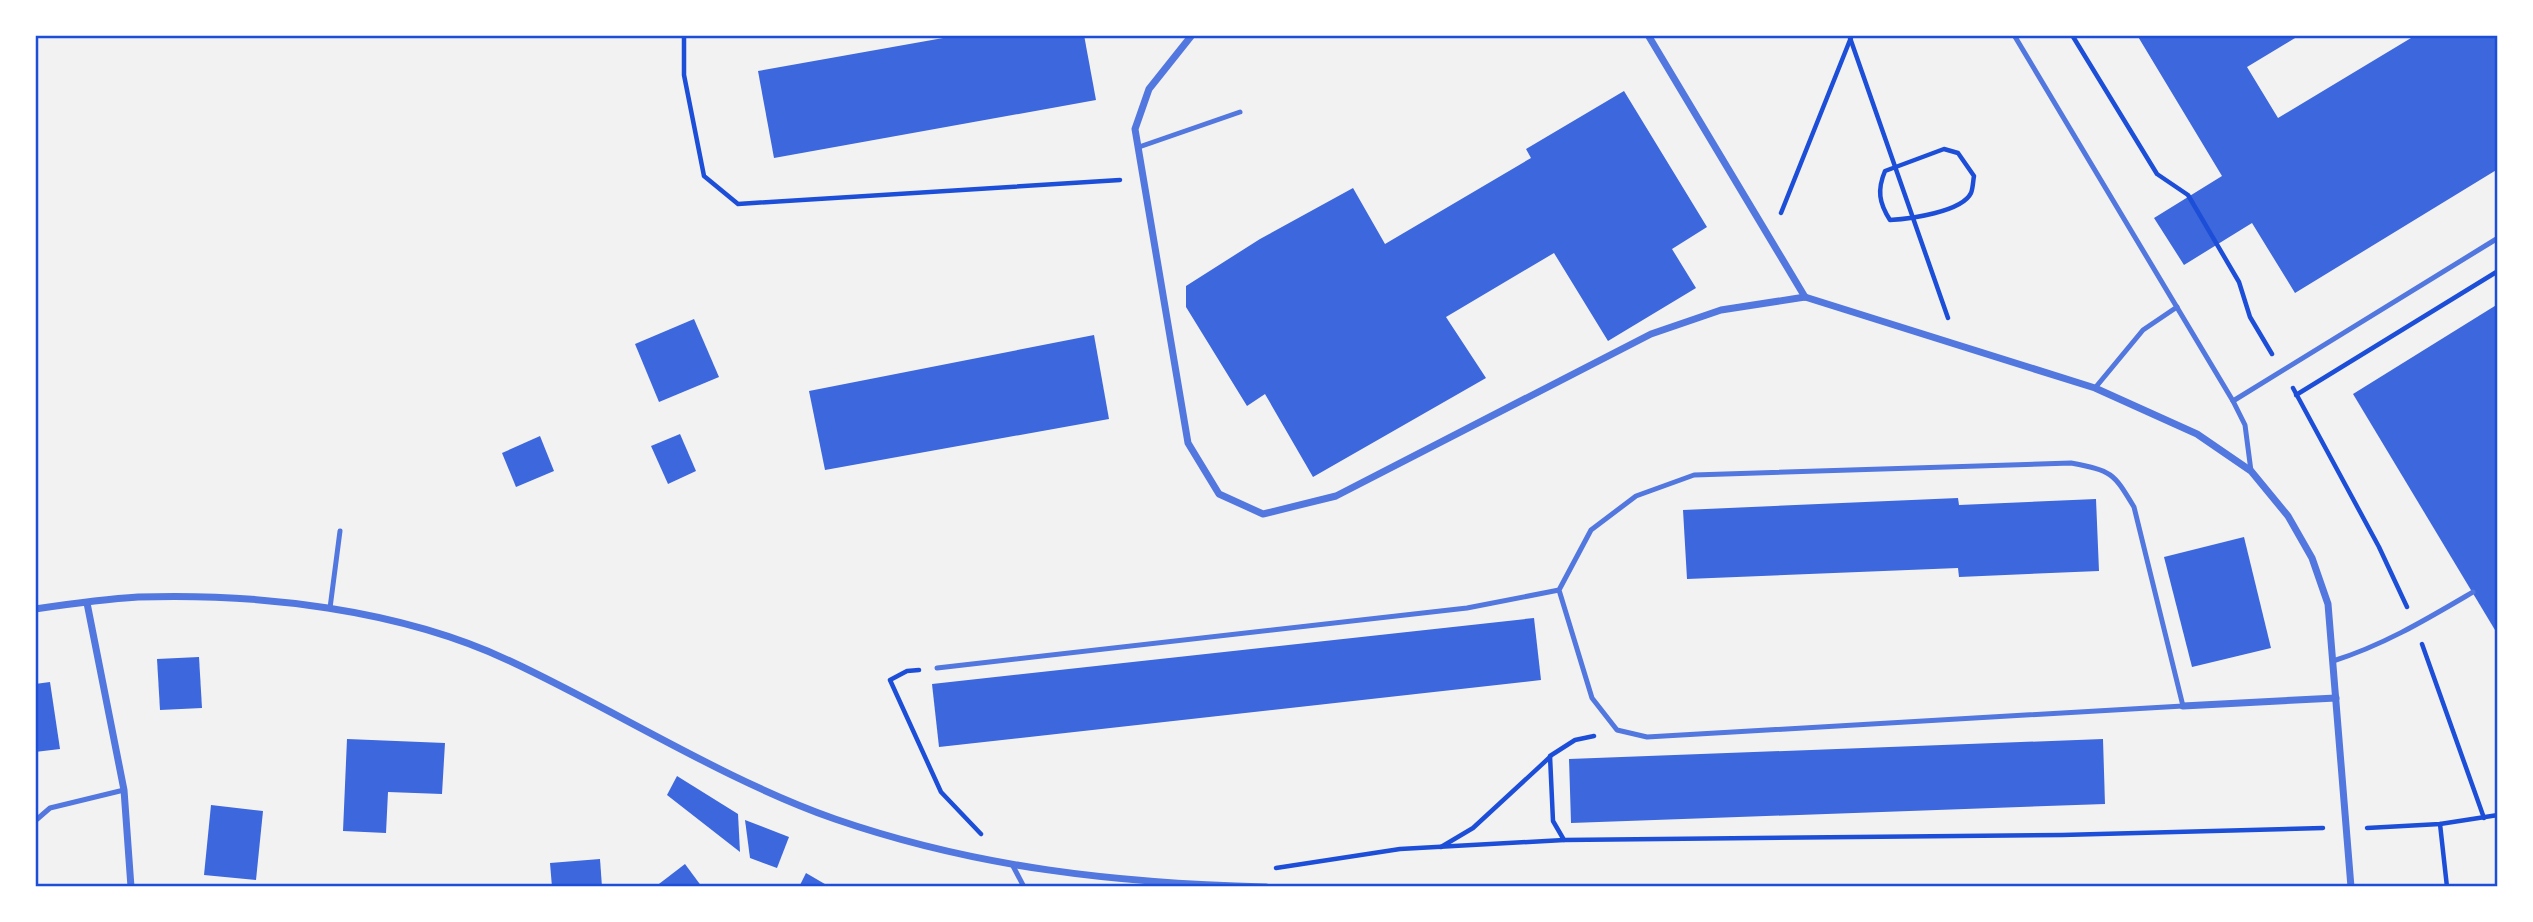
<svg xmlns="http://www.w3.org/2000/svg" width="2533" height="922" font-family="Bitter,serif">
  <style>
    .building { fill: #3d67dc }
    .lines { fill: none; stroke-linecap: round; stroke-linejoin: round }
    .path { stroke: #1d4ed8; stroke-width: 4.5 }
    .service { stroke: #5277de; stroke-width: 5 }
    .minor { stroke: #5277de; stroke-width: 7 }
    .neatline { fill: none; stroke: #1d4ed8; stroke-width: 2.5 }
  </style>
  <rect width="100%" height="100%" fill="#f2f2f2"/>
  <g class="building">
    <path d="M960 35H1084L1096 100 774 158 758 71Z"/>
    <path d="M2137 35H2300L2247 67 2278 118 2416 35H2498V169L2295 293 2252 223 2184 265 2154 218 2222 176Z"/>
    <path d="M1624 91 1707 227 1672 249 1696 288 1608 341 1554 253 1446 317 1486 378 1313 477 1265 394 1247 406 1186 307V286L1260 239 1353 188 1385 244 1531 158 1526 149Z"/>
    <path d="M2498 304V635L2353 394Z"/>
    <path d="M694 319 719 377 659 402 635 344Z"/>
    <path d="M1094 335 1109 419 825 470 809 391Z"/>
    <path d="M680 434 696 471 668 484 651 446Z"/>
    <path d="M540 436 554 471 516 487 502 453Z"/>
    <path d="M1958 498 1959 505 2096 499 2099 571 1959 577 1958 568 1687 579 1683 510Z"/>
    <path d="M2244 537 2271 648 2192 667 2164 557Z"/>
    <path d="M1534 618 1541 680 939 747 932 684Z"/>
    <path d="M199 657 202 708 160 710 157 659Z"/>
    <path d="M50 682 60 749 35 752V684Z"/>
    <path d="M347 739 445 743 442 794 388 792 386 833 343 831Z"/>
    <path d="M2103 739 2105 804 1571 823 1569 759Z"/>
    <path d="M677 776 738 814 740 852 667 795Z"/>
    <path d="M211 805 263 811 256 880 204 875Z"/>
    <path d="M745 820 789 837 777 868 750 858Z"/>
    <path d="M600 859 602 887H552L550 863Z"/>
    <path d="M685 864 702 887H655Z"/>
    <path d="M806 873 830 887H799Z"/>
  </g>
  <g class="lines">
    <g class="path">
      <path d="M684 35V75L704 176 738 204 1120 180"/>
      <path d="M1849 35 1948 318"/>
      <path d="M2072 35 2157 174 2188 195 2239 282 2250 317 2272 354"/>
      <path d="M1944 149 1958 153 1974 176C1973 181 1973 188 1971 193 1962 212 1909 219 1890 220 1879 203 1877 190 1885 171Z"/>
      <path d="M1781 213 1852 35"/>
      <path d="M2293 388 2379 547 2407 607"/>
      <path d="M2296 395 2498 271"/>
      <path d="M2422 644 2484 818"/>
      <path d="M919 670 907 671 890 680 941 792 981 834"/>
      <path d="M1594 736 1575 740 1550 756 1553 821 1564 840 2062 835 2323 828"/>
      <path d="M2440 824 2447 887"/>
      <path d="M2367 828 2440 824 2498 815"/>
      <path d="M1441 847 1473 828 1550 757"/>
      <path d="M1276 868 1400 849 1564 840"/>
    </g>
    <g class="service">
      <path d="M2014 35 2233 401 2245 425 2251 471"/>
      <path d="M1139 147 1240 112"/>
      <path d="M2095 388 2143 330 2177 307"/>
      <path d="M2233 401 2498 238"/>
      <path d="M330 608 340 531"/>
      <path d="M2333 661C2384 645 2427 619 2473 592"/>
      <path d="M937 668 1467 608 1559 590 1592 698 1617 730 1647 737 2183 706 2134 507C2113 472 2112 471 2071 463L1694 475 1636 496 1591 530 1559 590"/>
      <path d="M35 821 50 808 124 790"/>
      <path d="M1013 866 1024 887"/>
    </g>
    <g class="minor">
      <path d="M1192 35 1149 89 1135 129 1188 443 1219 494 1263 514 1336 496 1651 334 1721 310 1805 297 2095 388 2197 434 2251 471 2288 516 2312 558 2328 604 2351 887"/>
      <path d="M1648 35 1805 297"/>
      <path d="M87 603 124 790 131 887"/>
      <path d="M35 609C69 604 104 599 138 597 258 593 400 609 510 661 617 711 724 780 835 819 977 868 1117 883 1266 887"/>
      <path d="M2183 706 2336 698"/>
    </g>
  </g>
  <rect width="2533" height="922" fill="none" stroke="#ffffff" stroke-width="74"/>
  <rect x="37" y="37" width="2459" height="848" class="neatline"/>
</svg>
